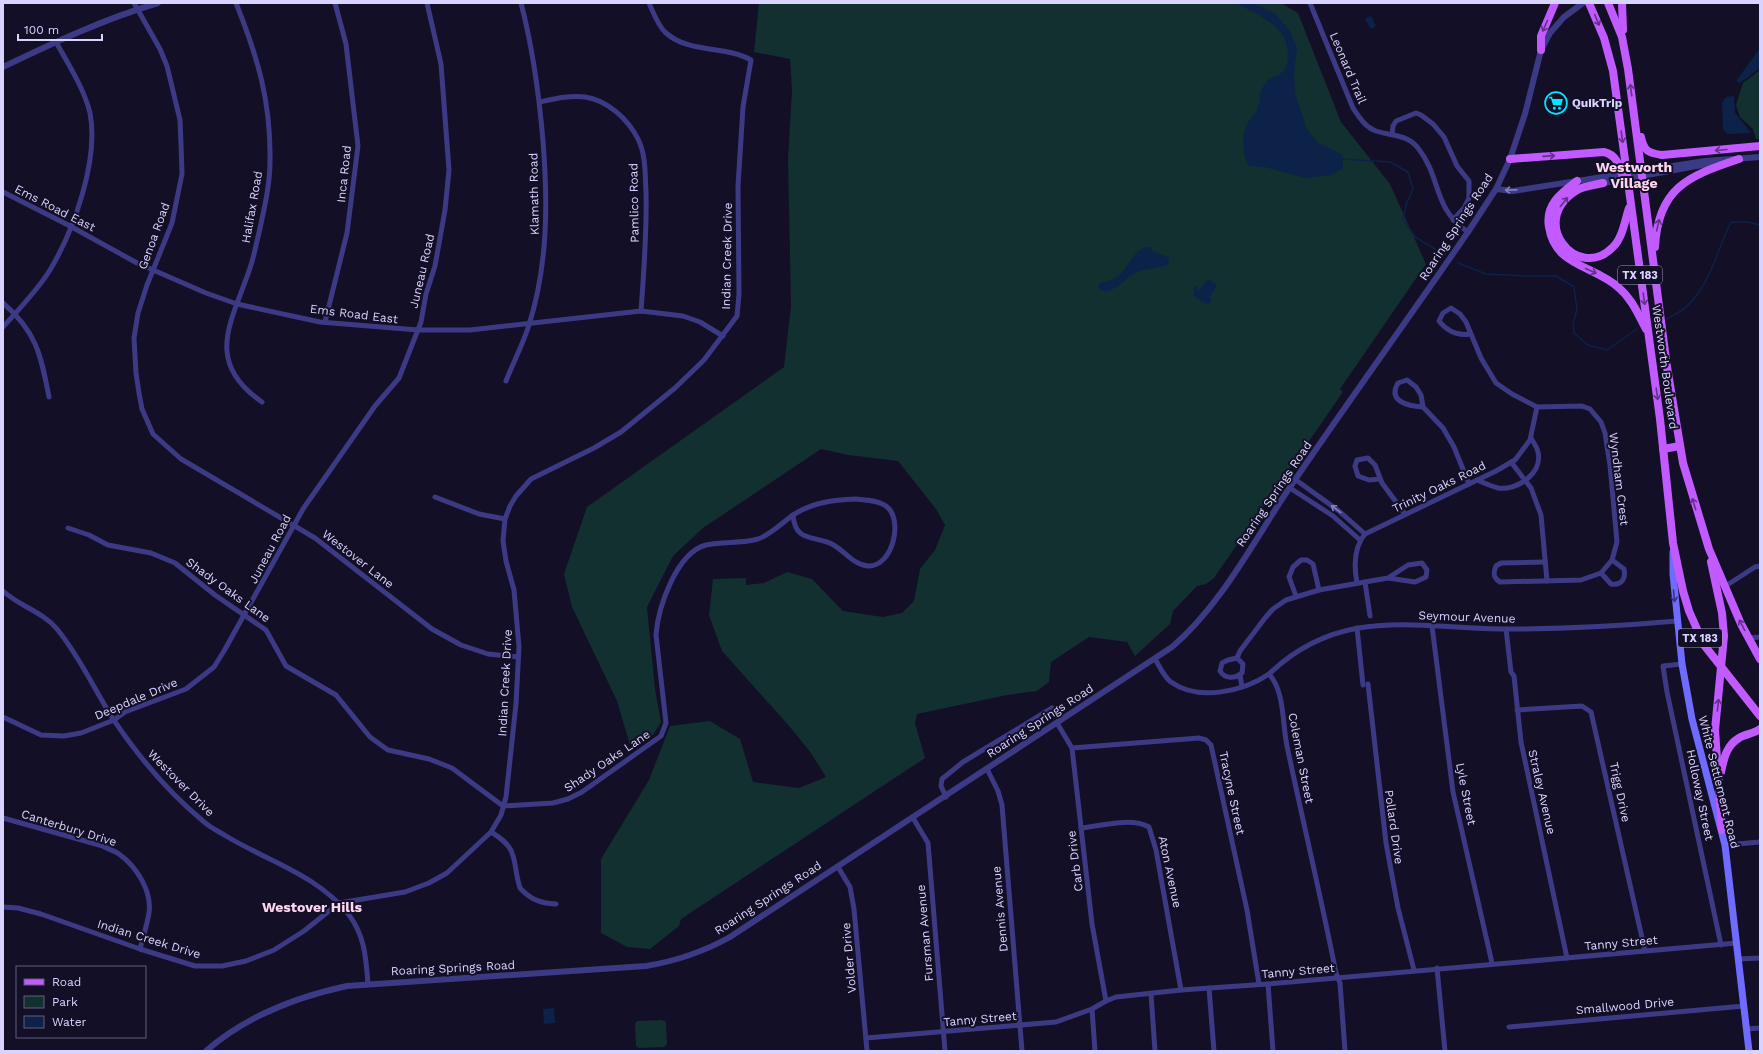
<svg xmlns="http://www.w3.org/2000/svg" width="1763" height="1054" font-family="'Work Sans',sans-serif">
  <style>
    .green { fill: #12302f }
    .water { fill: #0c2248 }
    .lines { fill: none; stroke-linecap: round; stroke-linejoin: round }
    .stream { stroke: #0c2248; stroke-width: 1.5 }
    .minor { stroke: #3d3a85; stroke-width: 5 }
    .tertiary { stroke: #3d3a85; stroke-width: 6 }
    .secondary { stroke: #6f6bff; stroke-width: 7 }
    .primary { stroke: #c25bff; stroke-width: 8 }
    .oneway { stroke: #623188 }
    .oneway2 { stroke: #837fbc }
    .oneway3 { stroke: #38347d }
    .labels { text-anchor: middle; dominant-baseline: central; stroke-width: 4; stroke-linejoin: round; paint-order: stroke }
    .shield { fill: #130f26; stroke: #9e99be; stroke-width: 1 }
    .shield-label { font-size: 11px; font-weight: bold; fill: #d9d4ff }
    .street-label { font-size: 12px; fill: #d9d4ff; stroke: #130f26 }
    .poi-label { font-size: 12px; font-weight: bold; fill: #d9d4ff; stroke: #130f26; text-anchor: start }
    .quarter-label { font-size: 14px; font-weight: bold; fill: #ffd6f0; stroke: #130f26 }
  </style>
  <rect width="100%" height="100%" fill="#130f26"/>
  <g class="green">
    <path d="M759 3H1281L1298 13 1341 122 1390 184 1426 264 1340 389 1343 392 1214 578 1206 584 1197 586 1173 611 1170 624 1135 656 1127 642 1089 637 1051 662 1049 682 1037 691 1007 695 917 714 915 723 925 758 681 919 679 926 650 949 627 947 601 933V859L649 780 670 726 710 721 740 739 753 782 799 788 826 777 811 753 790 727 722 651 709 615 713 579 746 578V585L764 583 787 572 812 579 843 611 883 617 902 613 914 601 920 569 935 550 945 525 936 509 898 461 848 455 821 449 703 528 673 556 647 607 655 689 661 722 653 735 630 745 617 701 572 607 564 574 587 507 784 367 791 306 788 159 792 90 790 59 754 52Z"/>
    <path d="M1760 70V139H1756L1753 129 1740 117 1736 105 1743 83Z"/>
    <path d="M662 1020 666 1022 667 1044 664 1047 639 1048 636 1046 635 1024 637 1021Z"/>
  </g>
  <g class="water">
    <path d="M1236 3H1253L1274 13 1290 31 1297 48 1294 72 1295 93 1307 129 1318 143 1342 154 1343 168 1331 175 1305 178 1265 167 1249 166C1242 155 1241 133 1248 122 1250 118 1254 116 1256 112 1262 102 1256 95 1267 81 1272 75 1280 77 1284 70 1287 67 1288 60 1288 56 1289 25 1257 15 1236 3Z"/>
    <path d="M1371 16 1376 26 1371 29 1365 19Z"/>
    <path d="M1760 48V68L1740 83 1736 81Z"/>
    <path d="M1734 96 1735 113 1751 133 1728 134 1723 129 1722 103 1726 97Z"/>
    <path d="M1150 247 1153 251 1169 258V264C1158 269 1146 268 1135 273 1125 278 1110 299 1098 288L1099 283C1106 282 1113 280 1119 275 1129 267 1135 246 1150 247Z"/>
    <path d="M1208 279 1217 285 1210 297 1211 302 1206 304 1194 296V287L1197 285 1198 290 1200 289Z"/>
    <path d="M554 1008 555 1023 544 1024 543 1009Z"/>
  </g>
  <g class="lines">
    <g class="stream">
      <path d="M1341 159 1390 162 1408 172 1413 189 1407 202 1403 219 1415 237 1445 255"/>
      <path d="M1458 263 1486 274 1525 276H1556L1574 287 1577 309 1573 324 1574 333 1588 345 1607 350 1637 329"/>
      <path d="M1667 319C1673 315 1681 312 1686 307 1710 286 1717 250 1731 222H1748L1760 225"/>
    </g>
    <g class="minor">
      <path d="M134 3 160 49 167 66 180 120 181 144 182 174 172 223 147 285 138 313 134 338 136 373 139 393 142 409 153 434 181 459 315 538 432 629 461 645 488 654 518 657"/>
      <path d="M236 3C258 58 271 102 270 161 270 186 264 209 259 233 256 244 254 257 250 268 232 322 203 361 262 402"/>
      <path d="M1310 3 1353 108C1359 117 1365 127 1376 131 1391 136 1407 134 1418 148 1442 178 1432 208 1468 232"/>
      <path d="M540 102C554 99 570 95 585 97 607 100 628 119 638 139 646 155 645 174 646 192 647 232 644 271 641 311"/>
      <path d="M1392 134 1393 126 1396 121 1416 113 1421 115 1433 124 1444 137 1457 166 1469 181V198L1464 208 1453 220"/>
      <path d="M3 192 70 226 137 263 206 293 237 304 320 322 418 330H470L641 311 683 316 700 322 723 336"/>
      <path d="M3 303C37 332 41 356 49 397"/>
      <path d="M325 322 347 233 358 146 346 44 335 3"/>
      <path d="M3 327C19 309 37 291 50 270 74 230 99 160 90 113 84 88 68 64 56 42"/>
      <path d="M1470 334C1458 336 1447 331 1439 321L1443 313 1451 308 1460 314 1466 322 1481 358 1496 383 1512 394 1537 407 1582 406 1590 409 1601 422 1605 433 1610 465 1617 542 1612 560 1601 573 1581 580 1500 582C1493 578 1493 573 1496 566L1501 563 1545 562"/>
      <path d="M506 381C513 363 522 346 528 328 548 267 548 204 543 141 539 94 533 49 521 3"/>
      <path d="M1423 407C1409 406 1387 402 1398 383L1407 380 1416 387 1421 395 1423 407 1443 428 1454 447 1469 484"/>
      <path d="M1511 462 1531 488 1541 515 1547 581"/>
      <path d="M1380 479 1369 480 1358 476 1355 466 1357 460 1368 458 1375 465 1382 483 1405 514"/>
      <path d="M1296 480 1339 511 1365 534"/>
      <path d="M1477 480C1484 483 1491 486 1498 488 1517 491 1543 473 1538 452 1537 447 1533 442 1531 438"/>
      <path d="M1290 488 1333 516 1360 540"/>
      <path d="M435 497 479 514 505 519"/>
      <path d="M856 499C866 500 878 500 886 506 904 519 893 567 868 566 851 565 842 546 827 542 808 536 795 539 793 515 813 502 834 500 856 499Z"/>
      <path d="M68 528 89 535 108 545 151 553 175 563 215 595 266 630 286 666 336 695 370 737 381 745 388 750 429 759 452 768 503 806 553 803 568 799 582 792 661 736 666 723 656 635C658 608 676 553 706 545 723 541 741 544 758 539 770 535 782 523 793 515"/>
      <path d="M1601 573 1611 584C1622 586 1626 578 1624 569L1612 560"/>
      <path d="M1365 582 1370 616"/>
      <path d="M1357 583C1354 567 1354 547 1365 534L1496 471 1515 460 1530 440 1537 407"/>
      <path d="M1724 587 1755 567 1760 566"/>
      <path d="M3 591C19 606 43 612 57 629 80 657 94 689 113 719 138 756 168 792 203 821 209 827 218 831 226 836 267 861 318 875 349 915 365 936 366 959 368 984"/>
      <path d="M1296 596 1289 577 1293 567 1301 560H1307L1313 564 1319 590"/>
      <path d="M1432 626 1453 792 1492 963"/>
      <path d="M1357 628 1363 685"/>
      <path d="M1506 629 1511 672 1514 676 1521 742 1567 958"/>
      <path d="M1748 638 1760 637"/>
      <path d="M1237 658 1240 651 1265 618 1273 609 1286 600 1319 590 1388 578 1415 582 1426 577 1427 570 1422 563 1408 565 1388 578"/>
      <path d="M1237 658 1243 664 1242 673C1235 679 1225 679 1220 671L1222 663 1228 660Z"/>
      <path d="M1155 659C1160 667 1164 677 1171 682 1199 702 1244 691 1269 674 1285 692 1282 723 1287 746 1303 822 1321 897 1336 973L1340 983 1345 1051"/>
      <path d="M1682 664 1663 666 1667 692 1721 945"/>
      <path d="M1269 674C1342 604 1418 629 1507 629 1564 629 1620 626 1677 621"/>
      <path d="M1240 675 1242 687"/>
      <path d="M1368 684 1386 843 1398 908 1414 970"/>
      <path d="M1517 710 1582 706 1591 712 1645 951"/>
      <path d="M3 717 41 735 64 736 81 733 114 720 125 712 186 689 214 667 224 651 303 509 375 406 399 378 421 322 426 294 435 266 445 210 449 170 441 64 427 3"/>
      <path d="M1057 723 1072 748 1092 924 1106 1001"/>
      <path d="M1072 748 1199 738 1206 740 1211 745 1247 910 1259 984"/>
      <path d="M987 769 998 791 1002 805 1022 1051"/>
      <path d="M946 797 941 786 942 779 963 762 1052 708"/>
      <path d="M3 818 103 846C108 849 115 851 119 854 137 867 152 891 149 913 147 925 143 937 140 949"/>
      <path d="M913 818 928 843 945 1051"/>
      <path d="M1081 828C1101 826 1130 817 1149 827L1156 850 1181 990"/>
      <path d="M491 832C521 850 511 860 520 888 531 900 540 903 556 904"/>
      <path d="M1725 845 1760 842"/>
      <path d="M838 867 850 887 854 909 867 1051"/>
      <path d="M3 907 18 908 41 914 140 949 195 966H222L246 961 274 950 304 931 339 903 405 892 429 883 447 873 491 832 501 815 506 797 516 704 519 647 514 590 506 561 503 541 505 519 510 506 516 496 531 479 594 448 621 432 675 388 704 360 737 316 739 294 738 186 743 107 751 60C725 45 690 54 666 33 658 26 653 12 649 3"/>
      <path d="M1739 959 1760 958"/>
      <path d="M1437 968 1445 1051"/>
      <path d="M1268 984 1273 1051"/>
      <path d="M1209 988 1214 1051"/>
      <path d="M1151 994 1155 1051"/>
      <path d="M1092 1009 1095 1051"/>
      <path d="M1509 1027 1744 1006"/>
      <path d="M1747 1029 1760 1028"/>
      <path d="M866 1038 1056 1022 1092 1009 1106 1001 1116 997 1181 990 1268 984 1737 943"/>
    </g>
    <g class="tertiary">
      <path d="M3 67C53 43 104 19 158 3"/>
      <path d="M1603 183 1713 163"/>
      <path d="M1496 189 1513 191 1705 161 1760 157"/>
      <path d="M206 1051C246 1016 296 997 347 986L646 966C677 961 703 952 730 937L1172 647C1221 605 1252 544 1288 490 1347 403 1409 318 1468 232L1496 189 1510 159 1525 114 1541 50 1550 33 1564 17 1583 3"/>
    </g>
    <path class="secondary" d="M1673 552V574L1682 664 1692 719 1725 845 1749 1051"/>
    <g class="primary">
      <path d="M1589 3 1604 38 1613 71 1660 419 1673 543 1683 591 1689 611 1704 645 1760 716"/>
      <path d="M1608 3 1622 37 1628 69 1667 367 1683 463 1709 549 1741 624 1760 659"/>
      <path d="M1622 3 1623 30"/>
      <path d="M1541 50V36L1555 3"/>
      <path d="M1641 137C1644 151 1648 153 1662 155L1760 146"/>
      <path d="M1510 159 1604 152C1618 155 1620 169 1624 180"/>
      <path d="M1577 181C1561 193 1545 205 1549 227 1555 267 1594 265 1619 288 1632 299 1638 314 1646 329"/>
      <path d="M1603 183C1595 185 1586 186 1579 189 1525 219 1577 284 1613 247 1623 237 1625 220 1629 208"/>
      <path d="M1655 247C1658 188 1688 176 1739 159"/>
      <path d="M1663 449 1680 446"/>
      <path d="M1711 562 1722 613 1724 636 1715 730 1722 830"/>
      <path d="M1721 772C1724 758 1726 746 1739 738 1745 734 1753 734 1760 729"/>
    </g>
  </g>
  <defs><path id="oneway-shaft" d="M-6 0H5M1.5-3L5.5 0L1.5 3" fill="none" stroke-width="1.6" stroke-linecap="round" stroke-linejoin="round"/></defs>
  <g class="oneway">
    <use href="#oneway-shaft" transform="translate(1597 20) rotate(68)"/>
    <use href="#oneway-shaft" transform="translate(1545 26) rotate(114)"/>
    <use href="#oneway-shaft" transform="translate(1631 90) rotate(-98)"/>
    <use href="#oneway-shaft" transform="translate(1622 137) rotate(82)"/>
    <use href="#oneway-shaft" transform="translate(1721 150) rotate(175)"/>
    <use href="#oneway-shaft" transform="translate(1549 156) rotate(-4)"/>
    <use href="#oneway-shaft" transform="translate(1564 202) rotate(-51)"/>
    <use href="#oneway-shaft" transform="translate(1658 225) rotate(-77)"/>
    <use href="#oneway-shaft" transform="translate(1591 271) rotate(24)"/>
    <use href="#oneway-shaft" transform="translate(1644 299) rotate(82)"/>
    <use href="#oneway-shaft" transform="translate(1657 394) rotate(82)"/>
    <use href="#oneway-shaft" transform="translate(1694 504) rotate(-107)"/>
    <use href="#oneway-shaft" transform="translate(1742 625) rotate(-117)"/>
    <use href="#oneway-shaft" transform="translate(1718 705) rotate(-84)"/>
  </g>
  <g class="oneway2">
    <use href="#oneway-shaft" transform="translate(1511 190) rotate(179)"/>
    <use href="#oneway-shaft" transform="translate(1336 509) rotate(-143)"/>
  </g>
  <use class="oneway3" href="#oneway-shaft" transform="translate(1674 596) rotate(85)"/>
  <defs>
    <g id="supermarket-ring" transform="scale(1.15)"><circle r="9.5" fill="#130f26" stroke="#00e5ff" stroke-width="1.5"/><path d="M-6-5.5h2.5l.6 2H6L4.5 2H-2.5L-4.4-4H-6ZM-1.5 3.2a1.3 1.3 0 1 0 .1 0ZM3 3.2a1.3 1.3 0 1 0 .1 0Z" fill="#00e5ff"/></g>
  </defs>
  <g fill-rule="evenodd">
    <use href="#supermarket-ring" x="1556" y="103"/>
  </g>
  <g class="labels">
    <g class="shield">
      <rect x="1618" y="266" width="44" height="18" rx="3"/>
      <rect x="1678" y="629" width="44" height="18" rx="3"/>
    </g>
    <g class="shield-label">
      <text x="1640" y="275">TX 183</text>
      <text x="1700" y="638">TX 183</text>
    </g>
    <g class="street-label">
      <text transform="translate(1348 68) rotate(67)">Leonard Trail</text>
      <text transform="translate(344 174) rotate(-84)">Inca Road</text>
      <text transform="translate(534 194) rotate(-91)">Klamath Road</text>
      <text transform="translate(634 203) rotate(-91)">Pamlico Road</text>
      <text transform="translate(252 207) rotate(-80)">Halifax Road</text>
      <text transform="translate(55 208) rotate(27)">Ems Road East</text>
      <text transform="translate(1456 227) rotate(-57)">Roaring Springs Road</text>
      <text transform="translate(154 236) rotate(-70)">Genoa Road</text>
      <text transform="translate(727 256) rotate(-89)">Indian Creek Drive</text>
      <text transform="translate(422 271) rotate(-77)">Juneau Road</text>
      <text transform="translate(354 314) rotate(7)">Ems Road East</text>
      <text transform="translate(1665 367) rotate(82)">Westworth Boulevard</text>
      <text transform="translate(1619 479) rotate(83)">Wyndham Crest</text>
      <text transform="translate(1439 487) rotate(-26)">Trinity Oaks Road</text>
      <text transform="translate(1274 494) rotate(-56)">Roaring Springs Road</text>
      <text transform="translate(270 549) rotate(-62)">Juneau Road</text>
      <text transform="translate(358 559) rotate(38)">Westover Lane</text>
      <text transform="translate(228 590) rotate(36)">Shady Oaks Lane</text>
      <text transform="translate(1467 617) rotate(2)">Seymour Avenue</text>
      <text transform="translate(505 683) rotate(-87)">Indian Creek Drive</text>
      <text transform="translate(136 699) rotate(-23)">Deepdale Drive</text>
      <text transform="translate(1040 721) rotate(-33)">Roaring Springs Road</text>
      <text transform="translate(1301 758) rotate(79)">Coleman Street</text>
      <text transform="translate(607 761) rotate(-34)">Shady Oaks Lane</text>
      <text transform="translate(1719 782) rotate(76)">White Settlement Road</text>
      <text transform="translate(181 783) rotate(45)">Westover Drive</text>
      <text transform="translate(1542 792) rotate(77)">Straley Avenue</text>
      <text transform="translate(1620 792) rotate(78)">Trigg Drive</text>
      <text transform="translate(1232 793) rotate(78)">Tracyne Street</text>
      <text transform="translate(1466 794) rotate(79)">Lyle Street</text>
      <text transform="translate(1700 795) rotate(78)">Holloway Street</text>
      <text transform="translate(1394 827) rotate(82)">Pollard Drive</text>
      <text transform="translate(69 828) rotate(17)">Canterbury Drive</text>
      <text transform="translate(1075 861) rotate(-97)">Carb Drive</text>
      <text transform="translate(1170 872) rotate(78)">Aton Avenue</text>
      <text transform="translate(768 898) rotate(-33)">Roaring Springs Road</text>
      <text transform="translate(1000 909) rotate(-95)">Dennis Avenue</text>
      <text transform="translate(925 933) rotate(-95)">Fursman Avenue</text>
      <text transform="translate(149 939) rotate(17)">Indian Creek Drive</text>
      <text transform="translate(1621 943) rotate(-5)">Tanny Street</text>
      <text transform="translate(849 958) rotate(-95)">Volder Drive</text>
      <text transform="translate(453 968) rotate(-3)">Roaring Springs Road</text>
      <text transform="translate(1298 971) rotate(-5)">Tanny Street</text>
      <text transform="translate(1625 1006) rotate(-5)">Smallwood Drive</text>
      <text transform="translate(980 1019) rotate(-5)">Tanny Street</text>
    </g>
    <g class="poi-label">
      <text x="1572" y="103">QuikTrip</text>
    </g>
    <g class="quarter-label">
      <text x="1634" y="167">Westworth<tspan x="1634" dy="16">Village</tspan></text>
      <text x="312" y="907">Westover Hills</text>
    </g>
  </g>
  <rect width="1763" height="1054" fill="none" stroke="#d9d4ff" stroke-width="8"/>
  <rect x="16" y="966" width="130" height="72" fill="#130f26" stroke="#625e7d"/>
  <rect x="24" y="979" width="20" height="6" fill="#c25bff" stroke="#625e7d"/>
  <text x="52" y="986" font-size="12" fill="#d9d4ff">Road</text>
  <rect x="24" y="996" width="20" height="12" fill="#12302f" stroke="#625e7d"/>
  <text x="52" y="1006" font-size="12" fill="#d9d4ff">Park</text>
  <rect x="24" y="1016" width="20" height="12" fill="#0c2248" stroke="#625e7d"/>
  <text x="52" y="1026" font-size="12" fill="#d9d4ff">Water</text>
  <path d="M18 34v6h84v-6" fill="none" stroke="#d9d4ff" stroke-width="2"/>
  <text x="24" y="34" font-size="12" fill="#d9d4ff" stroke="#130f26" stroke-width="3" paint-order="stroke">100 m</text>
</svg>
